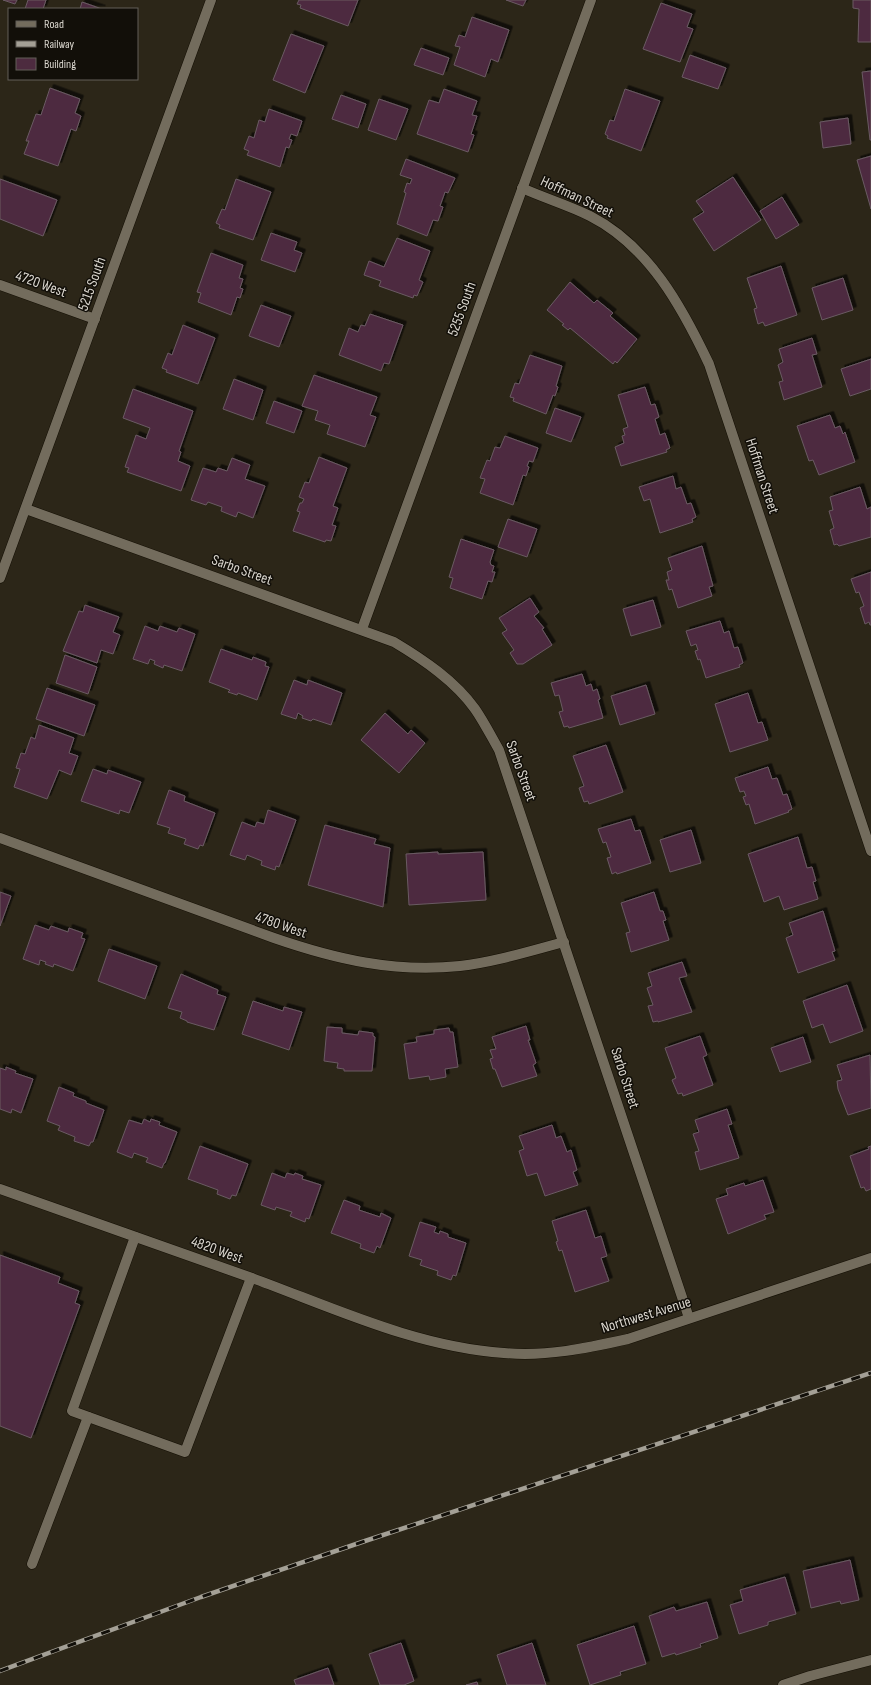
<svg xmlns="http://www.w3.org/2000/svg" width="871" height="1685" font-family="'Sofia Sans Condensed',sans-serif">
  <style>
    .building { fill: #4d2b3f; stroke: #6a5a63; filter: url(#shadow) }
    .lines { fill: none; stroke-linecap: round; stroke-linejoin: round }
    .minor-casing { stroke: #140f04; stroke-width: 11 }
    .minor { stroke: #736c5d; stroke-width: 10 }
    .rail-casing { stroke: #a4a096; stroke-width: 4.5 }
    .rail { stroke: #120f09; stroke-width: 3; stroke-dasharray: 9; stroke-linecap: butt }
    .labels { text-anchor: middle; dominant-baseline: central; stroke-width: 3; stroke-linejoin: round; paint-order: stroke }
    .street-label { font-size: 15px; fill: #dad6ce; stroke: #120f09 }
  </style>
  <defs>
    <filter id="shadow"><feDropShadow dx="3.5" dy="-3.5" stdDeviation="0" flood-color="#0009"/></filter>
  </defs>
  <rect width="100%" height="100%" fill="#2c2618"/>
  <g class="building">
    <path d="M3 0H17L15 4Z"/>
    <path d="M28 0H46L43 9H25Z"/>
    <path d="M299 0H358L348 26 300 8 301 5 297 4Z"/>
    <path d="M506 0H526L523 6Z"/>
    <path d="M853 0H871V42H858L859 9 853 8Z"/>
    <path d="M82 2 102 9H80Z"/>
    <path d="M661 3 692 14 687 27 693 29 680 62 643 49Z"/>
    <path d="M472 17 509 30 498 62 491 59 485 77 454 65 460 47 455 46 459 35 465 37Z"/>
    <path d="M291 34 324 46 305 93 273 80Z"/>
    <path d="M421 48 449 58 443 75 414 65Z"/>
    <path d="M690 55 726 68 718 89 682 77Z"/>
    <path d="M871 71V140H870L862 72Z"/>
    <path d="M50 88 80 99 75 113 81 116 76 131 71 129 58 166 24 154 29 141H26L36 114 41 115Z"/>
    <path d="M444 89 477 101 472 115 477 116 471 134 474 135 468 152 417 134 429 100 439 103Z"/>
    <path d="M625 89 660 101 641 151 607 138 608 136 605 134 610 120 614 121Z"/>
    <path d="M341 95 366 104 358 128 332 119Z"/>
    <path d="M379 99 408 109 396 140 368 130Z"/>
    <path d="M269 109 302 121 297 136 291 134 289 139 292 140 289 148 286 147 280 167 247 155 249 151 244 149 249 136 254 138 259 120 265 122Z"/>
    <path d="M848 118 851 144 823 148 820 122Z"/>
    <path d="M871 156V209L857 160Z"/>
    <path d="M406 159 455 178 448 193 445 192 440 206 443 207 438 221 433 220 427 236 397 224 406 193 404 192 407 183 410 184 412 179 400 175Z"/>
    <path d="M733 177 761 220 714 251 693 219 704 212 696 201Z"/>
    <path d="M0 179 57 200 43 236 0 219Z"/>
    <path d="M236 179 271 192 253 240 219 228 220 225 216 223 222 209 225 210Z"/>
    <path d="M782 197 799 225 776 239 760 211Z"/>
    <path d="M271 233 297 242 294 250 302 253 295 272 261 260Z"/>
    <path d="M397 238 430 251 419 280 423 282 417 296 414 295 413 298 379 286 381 281 364 275 369 261 384 267Z"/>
    <path d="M211 253 243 265 239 278 243 279 240 288 243 289 240 298 237 297 231 315 198 302 201 293 197 292Z"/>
    <path d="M781 266 797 315 765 326 763 322 758 324 754 309 757 308 747 278Z"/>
    <path d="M843 278 853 310 822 320 812 288Z"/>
    <path d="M570 282 594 303 597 300 613 313 610 316 637 339 617 363 615 361 613 364 570 328 568 330 562 325 564 324 547 310Z"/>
    <path d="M261 305 291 316 279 347 249 336Z"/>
    <path d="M370 314 403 325 389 364 384 363 381 371 339 355 349 328 358 332 361 325 365 326Z"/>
    <path d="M183 325 215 338 198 384 166 372 167 370 162 368 168 353 172 355Z"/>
    <path d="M812 338 817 354 812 355 822 387 784 400 779 382 783 381 778 365 783 362 779 349Z"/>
    <path d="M530 355 562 366 556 386 558 387 555 396 553 395 546 414 513 401 514 398 510 397 515 383 519 384Z"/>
    <path d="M871 359V389L850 396 841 369Z"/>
    <path d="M314 375 377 397 370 415 376 417 365 447 327 434 330 425 315 420 318 411 302 406Z"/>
    <path d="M234 379 263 390 253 420 223 409Z"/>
    <path d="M645 387 651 405 655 404 659 417 655 419 660 435 665 433 670 448 666 450 667 452 621 466 615 447 624 443 622 436 625 435 623 429 628 427 618 395Z"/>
    <path d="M133 389 193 411 179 451 181 452 178 461 190 466 181 491 127 472 129 468 125 467 136 435 146 439 150 428 123 418Z"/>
    <path d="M274 401 302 411 294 433 266 423Z"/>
    <path d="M555 408 581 417 571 442 546 433Z"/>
    <path d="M830 415 835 428 840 426 843 434 845 432 855 462 819 475 813 460 809 461 797 426Z"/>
    <path d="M505 436 538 448 533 462 529 461 527 466 529 467 526 476 523 475 513 505 480 493 485 479 480 478 487 460 490 461 495 447 500 448Z"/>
    <path d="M319 457 347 468 333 506 338 508 332 525 336 526 331 541 326 540 325 542 293 531 300 512 297 511 300 503H302L304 499 299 497 305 482 309 483Z"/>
    <path d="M232 458 250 465 245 479 265 486 253 518 238 512 236 517 221 511 222 507 208 502 206 505 191 500 203 468 216 472 218 468 227 471Z"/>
    <path d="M673 476 676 489 681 487 687 504 691 503 696 517 692 519 693 522 660 533 650 499 644 501 639 487Z"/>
    <path d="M860 487 867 509 871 507V537L839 546 837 544 834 545 830 530 834 528 829 511 833 510 830 497Z"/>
    <path d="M508 519 537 529 527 557 498 547Z"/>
    <path d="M461 539 494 550 490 562 491 565 494 566 492 572H495L492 582 488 581 482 599 450 588 453 578 449 577Z"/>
    <path d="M702 546 713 586 709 587 712 596 678 608 672 589 669 590 666 580H669L667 572 672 570 668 558Z"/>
    <path d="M871 572V625H870L869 622 865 624 860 608 864 606 859 592 856 593 851 579Z"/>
    <path d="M530 598 539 612 534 616 544 628 542 629 552 645 523 664H517L510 653 514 650 502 633 507 630 499 618Z"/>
    <path d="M653 600 661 627 631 636 623 609Z"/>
    <path d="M85 605 119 617 113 632 120 635 113 654 101 650 97 663 63 651 79 611 83 612Z"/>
    <path d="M720 621 724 633 729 631 734 648 738 647 743 663 739 665 740 667 706 678 700 659 698 660 695 651 698 650 696 644 691 646 686 631Z"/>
    <path d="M145 626 158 631 160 626 177 632 179 628 195 634 182 671 164 665 163 668 154 664 155 661 150 659 148 664 133 659Z"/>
    <path d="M221 649 252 660 253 657 266 662 265 666 269 667 257 700 238 693 237 695 228 692 230 690 209 682Z"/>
    <path d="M65 655 97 667 88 694 56 683Z"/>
    <path d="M582 674 586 686 591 684 593 691 597 689 600 699 598 700 603 718 569 728 568 726 564 727 559 712 563 711 559 695 555 696 551 683Z"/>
    <path d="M294 680 307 685 308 680 342 693 331 725 313 719 311 721 302 718 303 716 298 713 296 719 281 714Z"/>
    <path d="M646 685 655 714 620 725 611 696Z"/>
    <path d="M47 688 95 705 84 736 36 719Z"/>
    <path d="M748 693 758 723 762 722 768 740 730 752 715 704Z"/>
    <path d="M385 713 408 734 411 730 425 743 399 773 361 740Z"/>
    <path d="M39 725 74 738 69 753 78 756 71 775 59 770 47 799 14 787 20 769 16 768 21 753 25 754 31 737 35 739Z"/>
    <path d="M606 745 623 792 589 804 588 801 584 802 579 788 584 786 573 756Z"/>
    <path d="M768 767 772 779 777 778 783 795 787 794 792 809 788 811 789 812 755 824 749 804 746 805 743 797 746 796 744 791 740 792 735 778Z"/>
    <path d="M93 769 107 774 108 770 141 782 129 813 120 810 119 814 81 801Z"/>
    <path d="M169 790 185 796 184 801 215 813 203 846 200 845 198 849 184 844 186 839 168 833 170 828 157 824Z"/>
    <path d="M268 810 296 820 279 867 276 866 275 870 261 865 262 861 247 855 245 860 230 855 242 822 255 827 257 822 264 824Z"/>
    <path d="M631 819 635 831 640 830 651 863 617 874 616 872 612 874 607 858 611 857 606 842 603 843 598 829Z"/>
    <path d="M325 825 376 839 374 844 390 848 383 907 308 885Z"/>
    <path d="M691 830 701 863 670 872 660 840Z"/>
    <path d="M798 837 807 868 812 867 816 881 813 882 818 899 784 910 779 896 764 902 748 854Z"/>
    <path d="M438 852V854L483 852 486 900 409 905 406 854Z"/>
    <path d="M0 892 11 896 0 926Z"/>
    <path d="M654 892 660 911H663L666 920 663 921 669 940 631 952 626 933 630 932 621 903Z"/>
    <path d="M823 911 835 951 832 952 835 960 798 973 786 938 793 935 789 923Z"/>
    <path d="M35 925 49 930 51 926 68 932 69 928 83 933 81 938 85 939 73 971 54 964 53 967 45 964 46 962 40 960 39 965 23 959Z"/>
    <path d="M109 949 157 966 145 999 98 981Z"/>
    <path d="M682 962 687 976 679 978 692 1012 658 1022V1021L653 1022 648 1006 653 1005 647 988 652 986 648 973Z"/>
    <path d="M181 974 218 990 217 994 226 997 214 1030 187 1022V1021L180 1018 182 1012 168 1008Z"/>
    <path d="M847 985 863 1031 830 1043 823 1024 812 1028 803 1001Z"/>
    <path d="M253 1001 283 1011 284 1007 302 1012 289 1050 242 1034Z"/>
    <path d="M526 1026 530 1040H528L536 1063 533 1065 537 1076 502 1087 495 1069H493L490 1059 493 1058 490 1050 496 1049 492 1037Z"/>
    <path d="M327 1027 342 1028V1033L358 1035 359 1031 373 1033V1036L375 1037 372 1071H344V1069L337 1068 338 1063 324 1061Z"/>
    <path d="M449 1028 450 1032H453L458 1067 445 1069 446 1077 430 1080 429 1076 409 1079 404 1044 417 1042 416 1037 434 1034V1030Z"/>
    <path d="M700 1036 707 1055 703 1057 713 1085 683 1096 682 1093 678 1094 672 1080 676 1078 665 1048Z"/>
    <path d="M803 1037 811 1062 780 1072 771 1048Z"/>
    <path d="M870 1055 871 1108 848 1115 838 1089 837 1081 842 1080 837 1065Z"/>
    <path d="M6 1067 16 1071 15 1073 33 1079 21 1113 12 1109 11 1113 0 1109V1068L6 1070Z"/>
    <path d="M59 1087 74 1093 73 1096 86 1101V1103L104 1110 93 1142H91L89 1146 74 1141 75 1137 58 1130 60 1126 47 1121Z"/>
    <path d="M727 1109 732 1124 728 1125 739 1158 700 1170 695 1152 699 1151 693 1134 699 1132 695 1120Z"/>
    <path d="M144 1119 150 1122 151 1119 160 1122 159 1125 177 1132 165 1163H164L162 1168 146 1162 148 1158 134 1153 132 1158 117 1152 129 1120 142 1124Z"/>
    <path d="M552 1125 556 1138 561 1136 567 1152 571 1150 577 1170 573 1172 578 1185 545 1196 537 1173 527 1176 519 1151 524 1149 519 1136Z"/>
    <path d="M200 1146 248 1164 236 1196 232 1195 230 1199 217 1194 218 1190 188 1179Z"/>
    <path d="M871 1146V1189L866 1191 864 1187 861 1188 850 1156 869 1149 868 1147Z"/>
    <path d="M272 1173 285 1178 287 1173 294 1175 295 1173 303 1176 302 1179 321 1185 309 1219 306 1218 305 1222 290 1216 292 1212 276 1207 275 1210 261 1205Z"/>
    <path d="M763 1180 774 1212 764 1215 766 1219 728 1234 716 1199 728 1195 726 1189 744 1183 745 1186Z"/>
    <path d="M344 1200 360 1206 359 1210 380 1217 381 1213 391 1218 380 1248 377 1246 374 1253 360 1248 361 1244 331 1233Z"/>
    <path d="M586 1210 595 1238 601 1236 607 1256 601 1258 609 1281 575 1292 562 1250 559 1251 556 1242 558 1241 552 1221Z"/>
    <path d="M420 1222 436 1227 434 1232 439 1234 440 1231 448 1234V1237L466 1243 456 1276 453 1275 451 1280 437 1275 438 1271 420 1265 422 1260 409 1256Z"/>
    <path d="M0 1255 60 1277 58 1283 79 1291 75 1303 80 1305 31 1438 0 1426Z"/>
    <path d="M850 1560 859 1600 841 1604 840 1601 811 1608 803 1571Z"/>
    <path d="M785 1577 796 1614 768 1622V1625L739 1634 730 1605 743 1601 740 1590Z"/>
    <path d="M707 1602 718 1638 700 1644 701 1647 676 1655 675 1653 662 1657 649 1616 674 1607 676 1611Z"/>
    <path d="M634 1626 646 1664 620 1672 621 1675 590 1685 577 1645Z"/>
    <path d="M401 1643 414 1681 404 1685H380L369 1654Z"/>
    <path d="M532 1643 546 1685H507L497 1655Z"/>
    <path d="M328 1668 334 1685H296L294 1680Z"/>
    <path d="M477 1682 478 1685H466Z"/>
  </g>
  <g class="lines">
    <g class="minor-casing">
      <g id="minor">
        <path d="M522 188C544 198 568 205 590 216 649 246 682 307 709 364L871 851"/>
        <path d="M0 285 95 319"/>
        <path d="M26 509 394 642C424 660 455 681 475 709 484 722 491 736 499 750L689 1318"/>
        <path d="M0 578 211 0"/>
        <path d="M362 629 591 0"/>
        <path d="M0 838 274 938C335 959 394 973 460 966 495 962 530 951 564 942"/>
        <path d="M0 1189C84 1219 168 1248 252 1278 334 1308 416 1347 504 1353 546 1357 587 1348 628 1339L871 1258"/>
        <path d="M135 1237 72 1411 185 1452 251 1278"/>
        <path d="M32 1564 88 1417"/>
        <path d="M783 1685 810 1676 871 1660"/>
      </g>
    </g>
    <use href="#minor" class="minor"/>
    <g class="rail-casing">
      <path id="rail" d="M0 1671 201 1597 365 1541 871 1373"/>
    </g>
    <use href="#rail" class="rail"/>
  </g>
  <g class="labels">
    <g class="street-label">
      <text transform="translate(577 197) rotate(25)">Hoffman Street</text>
      <text transform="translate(41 284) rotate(20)">4720 West</text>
      <text transform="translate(92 284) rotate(-70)">5215 South</text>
      <text transform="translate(462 309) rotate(-70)">5255 South</text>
      <text transform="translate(762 476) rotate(72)">Hoffman Street</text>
      <text transform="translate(242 570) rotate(20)">Sarbo Street</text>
      <text transform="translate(521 771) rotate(70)">Sarbo Street</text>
      <text transform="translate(281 925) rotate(19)">4780 West</text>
      <text transform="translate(625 1078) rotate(72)">Sarbo Street</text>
      <text transform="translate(217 1250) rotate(20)">4820 West</text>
      <text transform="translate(646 1315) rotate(-17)">Northwest Avenue</text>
    </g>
  </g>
  <rect x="8" y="8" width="130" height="72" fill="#120f09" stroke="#625f58"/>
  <rect x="16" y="21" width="20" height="6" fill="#736c5d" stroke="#625f58"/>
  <text x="44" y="28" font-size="12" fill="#dad6ce">Road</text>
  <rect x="16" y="41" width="20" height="6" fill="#a4a096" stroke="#625f58"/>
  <text x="44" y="48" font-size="12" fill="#dad6ce">Railway</text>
  <rect x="16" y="58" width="20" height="12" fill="#4d2b3f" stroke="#625f58"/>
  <text x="44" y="68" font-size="12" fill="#dad6ce">Building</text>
</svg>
